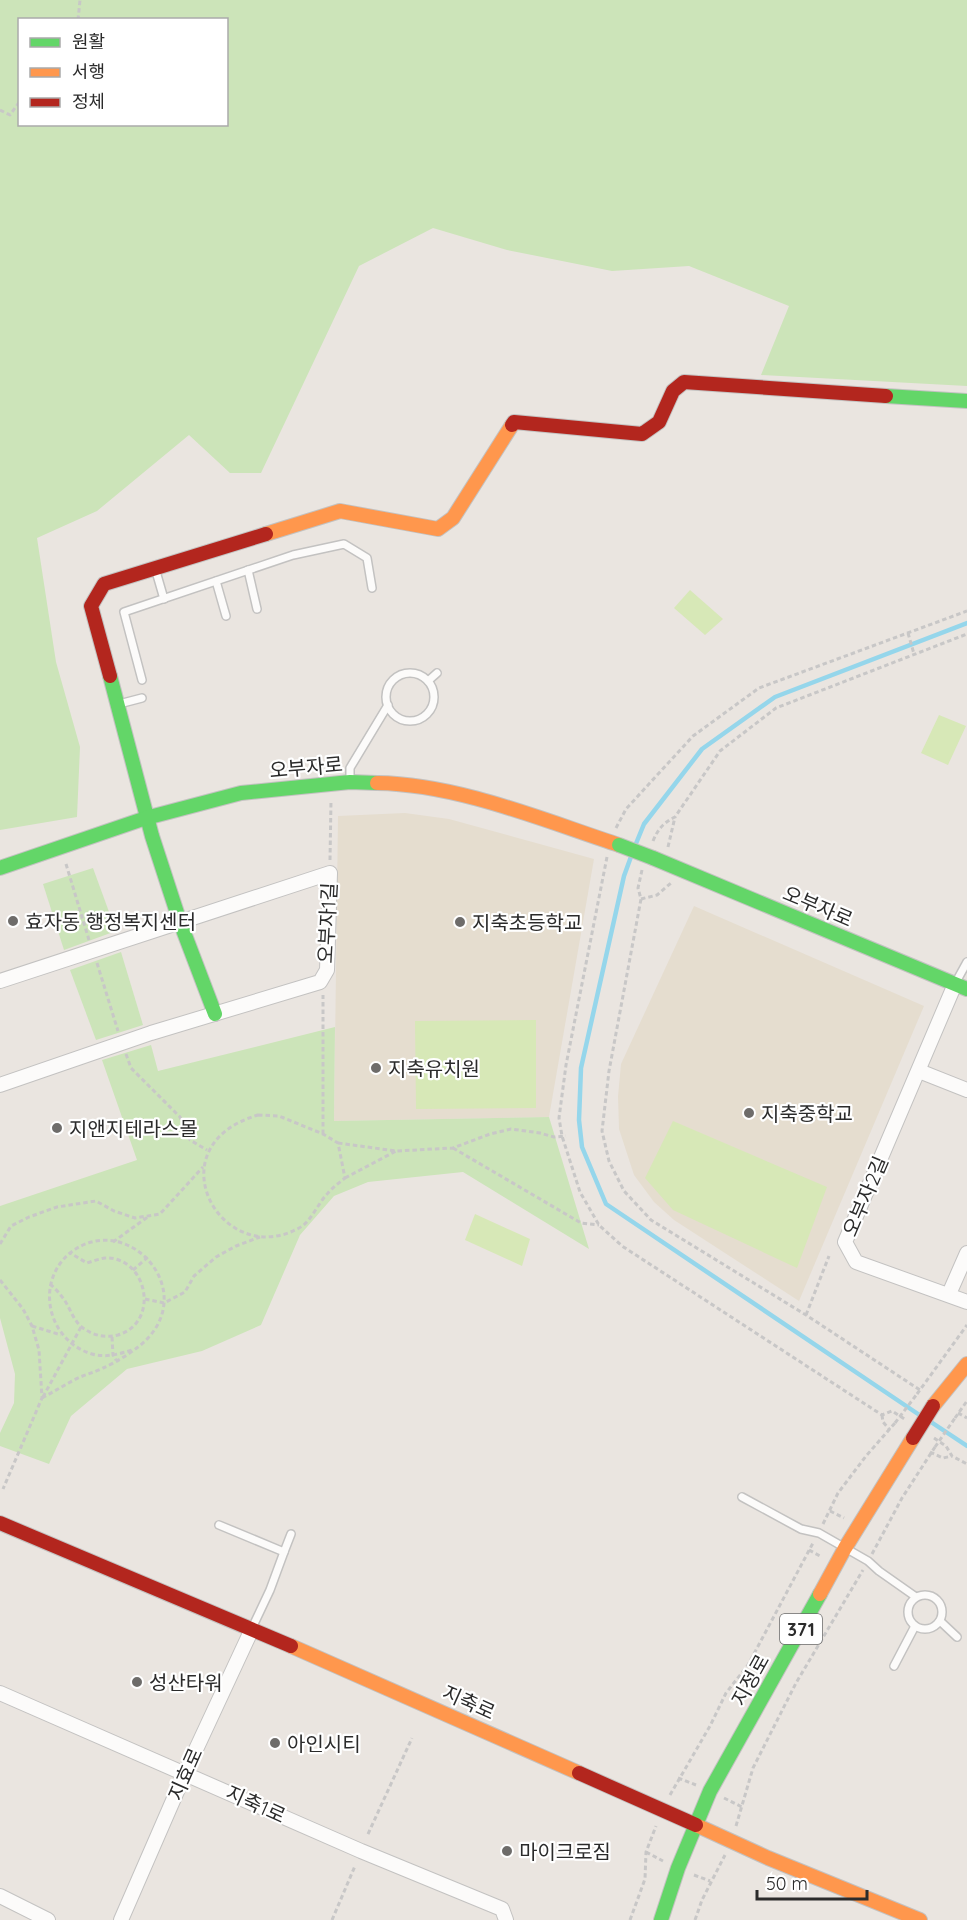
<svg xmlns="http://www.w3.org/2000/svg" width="967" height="1920" font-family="Quicksand,'Noto Sans KR',sans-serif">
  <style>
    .education { fill: #e5ddcf }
    .green { fill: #cce4b9; fill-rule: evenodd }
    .pitch { fill: #d7e8b7 }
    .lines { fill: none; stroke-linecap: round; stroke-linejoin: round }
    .stream { stroke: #95d6eb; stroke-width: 4.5 }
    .lane-casing { stroke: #c3c2c1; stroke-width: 10 }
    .street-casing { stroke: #c3c2c1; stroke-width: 16 }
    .fast-casing { stroke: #c3c2c1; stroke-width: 16 }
    .slow-casing { stroke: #c3c2c1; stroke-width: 16 }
    .jam-casing { stroke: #c3c2c1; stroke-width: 16 }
    .path { stroke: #c8c7c7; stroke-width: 3; stroke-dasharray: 4.5 3; stroke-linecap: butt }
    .lane { stroke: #fcfbfa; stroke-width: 7 }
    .street { stroke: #fcfbfa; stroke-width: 14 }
    .fast { stroke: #63d668; stroke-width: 14 }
    .slow { stroke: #ff974d; stroke-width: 14 }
    .jam { stroke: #b3261e; stroke-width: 14 }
    .fast-bridge-casing { stroke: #c3c2c1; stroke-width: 16; stroke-linecap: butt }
    .jam-bridge-casing { stroke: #c3c2c1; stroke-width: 16; stroke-linecap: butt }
    .path-bridge { stroke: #c8c7c7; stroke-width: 3; stroke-dasharray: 4.5 3; stroke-linecap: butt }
    .fast-bridge { stroke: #63d668; stroke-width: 14 }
    .jam-bridge { stroke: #b3261e; stroke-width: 14 }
    .poi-dot { fill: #6e6c6a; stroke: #fff; stroke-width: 2 }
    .labels { text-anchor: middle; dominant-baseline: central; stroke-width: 4.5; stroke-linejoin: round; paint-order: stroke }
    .shield { fill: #fff; stroke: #6b6b6b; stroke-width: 1.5 }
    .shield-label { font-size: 18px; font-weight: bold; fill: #2b2b2b }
    .street-label { font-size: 20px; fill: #2b2b2b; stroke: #fff }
    .poi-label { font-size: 20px; fill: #2b2b2b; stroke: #fff; text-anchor: start }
  </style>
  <rect width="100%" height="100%" fill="#eae5e0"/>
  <g class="education">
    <path d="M405 813 449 819 594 859 549 1117 334 1121 338 816Z"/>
    <path d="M694 906 924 1006 799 1301 674 1220 654 1202 634 1175 619 1129 618 1096 621 1064Z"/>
  </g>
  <g class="green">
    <path d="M0 0H967V386L761 375 789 306 689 266 612 271 507 250 433 228 359 266 261 473H230L189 435 97 511 37 538 56 662 80 747 77 817 0 830ZM20 20H226V124H20Z"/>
    <path d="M93 868 116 931 64 950 43 884Z"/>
    <path d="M121 952 143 1025 96 1040 70 970Z"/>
    <path d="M335 1027 334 1121 549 1117 589 1249 463 1172 368 1182 334 1196 300 1235 261 1325 202 1351 127 1369 71 1416 49 1464 0 1446V1433L14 1403 15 1374 0 1318V1206L137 1160 102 1060 151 1045 158 1071Z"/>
  </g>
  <g class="pitch">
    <path d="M690 590 723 619 705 635 674 608Z"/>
    <path d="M939 715 966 726 948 765 921 753Z"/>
    <path d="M536 1020V1108L416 1109 415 1021Z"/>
    <path d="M673 1121 827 1187 797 1268 673 1210 645 1178Z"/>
    <path d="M475 1214 530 1239 522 1266 465 1240Z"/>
  </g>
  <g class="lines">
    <g class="stream">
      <path d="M635 846 644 824 702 749 775 697 967 623"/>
      <path d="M632 854 624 876 581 1068 579 1120 582 1147 606 1204 921 1416"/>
      <path d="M931 1422 967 1446"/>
    </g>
    <g class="lane-casing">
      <g id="lane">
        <path d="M155 568 164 599"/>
        <path d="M248 570 257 609"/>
        <path d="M216 581 226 616"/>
        <circle cx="410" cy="697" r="24"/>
        <path d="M142 680 124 612 293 555 344 544 367 558 372 588"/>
        <path d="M428 681 437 673"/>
        <path d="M119 704 142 698"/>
        <path d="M350 780V768L388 705"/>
        <path d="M956 982 967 962"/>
        <path d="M742 1497 801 1529 819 1533 868 1561 879 1571 916 1597"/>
        <path d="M219 1525 284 1552 270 1590 253 1626"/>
        <path d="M284 1552 291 1534"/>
        <circle cx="925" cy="1612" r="17"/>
        <path d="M940 1621 957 1637"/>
        <path d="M894 1666 915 1626"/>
      </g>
    </g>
    <g class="street-casing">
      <g id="street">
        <path d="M0 981 330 873 327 970 320 982 151 1033 0 1085"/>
        <path d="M955 984 845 1242 856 1262 967 1302"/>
        <path d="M919 1071 967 1090"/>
        <path d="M949 1294 967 1253"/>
        <path d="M0 1693 361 1851 502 1909 506 1920"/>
        <path d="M0 1896 48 1920"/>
        <path d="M121 1920 185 1773 252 1629"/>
      </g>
    </g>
    <g class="fast-casing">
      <g id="fast">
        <path d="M886 396 967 401"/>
        <path d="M110 676 152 836 180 922 215 1014"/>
        <path d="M653 858 967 989"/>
        <path d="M0 868 146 818 241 793 350 782 377 783"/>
        <path d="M661 1920 678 1868 710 1791 820 1594"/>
      </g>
    </g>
    <g class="slow-casing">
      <g id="slow">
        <path d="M266 534 340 511 438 529 453 518 512 425"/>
        <path d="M377 783C457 784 543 820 619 845"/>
        <path d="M933 1406 967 1364"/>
        <path d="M820 1594 845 1548 913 1438"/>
        <path d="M291 1646 579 1773"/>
        <path d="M696 1825 768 1858 920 1920"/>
      </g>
    </g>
    <g class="jam-casing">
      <g id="jam">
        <path d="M512 425 514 422 642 434 659 422 673 391 684 382 886 396"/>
        <path d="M110 676 91 606 104 584 266 534"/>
        <path d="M0 1523 291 1646"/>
        <path d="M579 1773 696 1825"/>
      </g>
    </g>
    <g class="path">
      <path d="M78 20 80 0"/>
      <path d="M0 110 10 115 20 101"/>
      <path d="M908 633 914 654"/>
      <path d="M616 828 626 809 693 736 759 688 967 611"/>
      <path d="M653 841C658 829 663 823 675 817L720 751 776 708 967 634"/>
      <path d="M668 847 675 817"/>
      <path d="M607 857 566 1065 559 1118 562 1136 580 1192 599 1225 622 1246 882 1415 892 1411 906 1420"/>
      <path d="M330 860 331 800"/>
      <path d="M66 864 89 940"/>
      <path d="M642 870 638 888 641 899 609 1071 602 1131 609 1161 624 1191 651 1220 806 1315 920 1390"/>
      <path d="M641 899 657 895 671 883"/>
      <path d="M97 963 118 1031"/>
      <path d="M126 1054 131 1068 180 1117 190 1140 207 1150"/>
      <path d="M258 1115 279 1116 323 1134 338 1143 345 1178C339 1183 333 1187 328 1193 318 1203 311 1222 299 1228 221 1271 152 1146 258 1115Z"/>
      <path d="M323 1134V995"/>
      <path d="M338 1143 396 1151 453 1148 490 1134 511 1129 540 1133 554 1137 566 1136"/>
      <path d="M453 1148 581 1223 599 1225"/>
      <path d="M345 1178 396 1151"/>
      <path d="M113 1242 149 1216"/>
      <path d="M0 1244 11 1226 29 1217 57 1207 96 1201 114 1211 135 1218 160 1214 203 1167"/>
      <path d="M133 1270 148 1257"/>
      <path d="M0 1280 23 1309 32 1326 39 1350 42 1398 3 1489"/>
      <path d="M50 1284C55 1288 59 1293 63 1298 70 1307 73 1321 83 1328 94 1336 106 1338 118 1335 161 1322 147 1256 105 1258 99 1259 93 1261 87 1263L70 1253"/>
      <path d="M145 1299 164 1303 185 1292 194 1276 216 1257 236 1246 260 1237"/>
      <path d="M806 1315 829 1256"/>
      <path d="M32 1326 61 1335"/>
      <path d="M112 1337 113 1355 116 1360"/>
      <path d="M917 1394 967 1325"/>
      <path d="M43 1397 81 1327"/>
      <path d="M42 1398C53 1392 63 1386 74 1380 83 1375 93 1373 103 1368 117 1362 138 1349 148 1338 197 1285 124 1210 70 1253 34 1283 48 1341 92 1354 106 1358 119 1354 132 1350"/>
      <path d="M958 1413 967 1418"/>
      <path d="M882 1415 883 1422 890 1430"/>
      <path d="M955 1418 967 1401"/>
      <path d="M934 1438 946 1446 952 1456 967 1464"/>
      <path d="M930 1452 943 1458 952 1456"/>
      <path d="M830 1511 844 1518"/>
      <path d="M823 1524 838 1493 866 1456 895 1423"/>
      <path d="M809 1550 820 1556"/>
      <path d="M872 1554 902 1498 935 1447"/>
      <path d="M678 1778 696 1785"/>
      <path d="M670 1795 710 1726 726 1693 748 1665 813 1543"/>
      <path d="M724 1798 742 1807"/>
      <path d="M736 1826 753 1768 796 1683 863 1570"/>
      <path d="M368 1834 412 1738"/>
      <path d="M646 1852 663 1861"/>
      <path d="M694 1875 710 1881"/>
      <path d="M332 1920 355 1866"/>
      <path d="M630 1920 645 1879 646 1852 656 1826"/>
      <path d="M695 1920 702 1900 725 1855"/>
    </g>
    <use href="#lane" class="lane"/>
    <use href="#street" class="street"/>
    <use href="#fast" class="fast"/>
    <use href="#slow" class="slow"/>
    <use href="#jam" class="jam"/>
    <g class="fast-bridge-casing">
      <path id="fast-bridge" d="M619 845 653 858"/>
    </g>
    <g class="jam-bridge-casing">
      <path id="jam-bridge" d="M913 1438 933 1406"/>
    </g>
    <g class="path-bridge">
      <path d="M895 1423 917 1394"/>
      <path d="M935 1447 955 1418"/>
    </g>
    <use href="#fast-bridge" class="fast-bridge"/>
    <use href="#jam-bridge" class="jam-bridge"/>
  </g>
  <g class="poi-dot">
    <circle cx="13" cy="921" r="6"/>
    <circle cx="460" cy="922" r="6"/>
    <circle cx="376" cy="1068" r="6"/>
    <circle cx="749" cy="1113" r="6"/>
    <circle cx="57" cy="1128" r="6"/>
    <circle cx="137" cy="1682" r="6"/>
    <circle cx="275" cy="1743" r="6"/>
    <circle cx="507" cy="1851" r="6"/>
  </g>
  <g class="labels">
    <rect class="shield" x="780" y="1614" width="42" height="30" rx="4.5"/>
    <g class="shield-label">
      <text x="801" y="1629">371</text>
    </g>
    <g class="street-label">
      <text transform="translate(306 767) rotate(-5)">오부자로</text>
      <text transform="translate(818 906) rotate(23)">오부자로</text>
      <text transform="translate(327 923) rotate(-87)">오부자1길</text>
      <text transform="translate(865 1196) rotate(-67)">오부자2길</text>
      <text transform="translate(750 1680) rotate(-61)">지정로</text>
      <text transform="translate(469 1702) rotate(24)">지축로</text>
      <text transform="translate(185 1774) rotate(-66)">지효로</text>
      <text transform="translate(256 1804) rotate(24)">지축1로</text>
    </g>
    <g class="poi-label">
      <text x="25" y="921">효자동 행정복지센터</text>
      <text x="472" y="922">지축초등학교</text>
      <text x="388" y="1068">지축유치원</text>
      <text x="761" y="1113">지축중학교</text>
      <text x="69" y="1128">지앤지테라스몰</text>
      <text x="149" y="1682">성산타워</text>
      <text x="287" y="1743">아인시티</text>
      <text x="519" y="1851">마이크로짐</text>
    </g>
  </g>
  <rect x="18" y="18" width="210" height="108" fill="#ffffff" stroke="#aaaaaa" stroke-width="1.5"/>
  <rect x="30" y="38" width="30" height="9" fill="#63d668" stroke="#aaaaaa" stroke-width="1.5"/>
  <text x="72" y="48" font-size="18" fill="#2b2b2b">원활</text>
  <rect x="30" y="68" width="30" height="9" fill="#ff974d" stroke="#aaaaaa" stroke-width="1.5"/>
  <text x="72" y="78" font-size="18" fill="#2b2b2b">서행</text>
  <rect x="30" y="98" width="30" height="9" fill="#b3261e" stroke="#aaaaaa" stroke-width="1.5"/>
  <text x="72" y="108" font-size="18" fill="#2b2b2b">정체</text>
  <path d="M757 1890v9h110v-9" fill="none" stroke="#2b2b2b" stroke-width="3"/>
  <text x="766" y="1890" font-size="18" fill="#2b2b2b" stroke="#ffffff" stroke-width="4.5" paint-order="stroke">50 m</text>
</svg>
